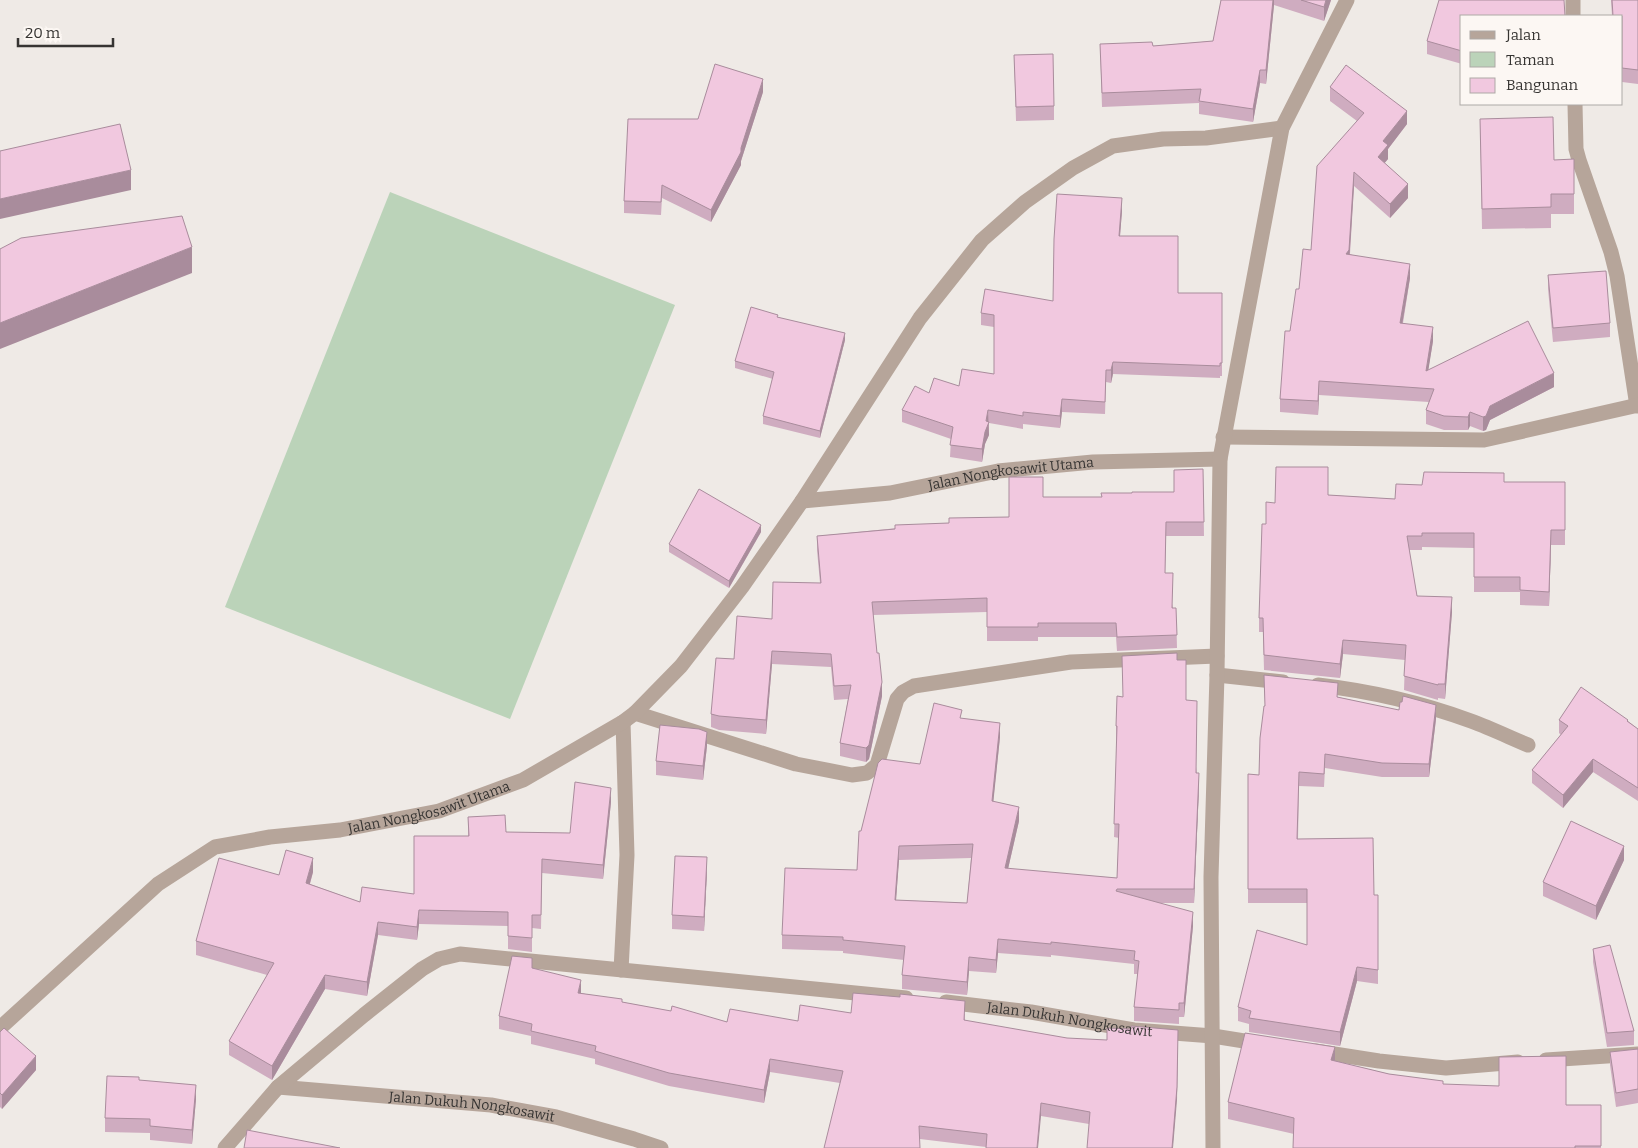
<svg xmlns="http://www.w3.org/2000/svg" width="1638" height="1148" font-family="Bitter,serif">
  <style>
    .green { fill: #bbd3b9 }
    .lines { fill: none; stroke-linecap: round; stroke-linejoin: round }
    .minor { stroke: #b6a59a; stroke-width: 15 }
    .wall { fill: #cfacc0; fill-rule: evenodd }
    .shaded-wall { fill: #a98c9c }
    .building { fill: #f1c8df; stroke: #a98c9c; fill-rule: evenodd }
    .labels { text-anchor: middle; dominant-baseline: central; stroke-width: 5; stroke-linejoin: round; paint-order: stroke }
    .street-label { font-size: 14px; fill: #363432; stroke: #fcf7f3 }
  </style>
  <rect width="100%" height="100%" fill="#efeae6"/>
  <path class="green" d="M390 192 675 305 510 719 225 607Z"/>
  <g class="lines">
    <g class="minor">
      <path d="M1573 0V16"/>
      <path d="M1575 104 1576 149 1579 160 1611 252 1617 276 1637 406"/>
      <path d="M1223 437 1484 440 1638 405"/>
      <path id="s1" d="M802 501 890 493 998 471 1093 462 1220 459"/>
      <path d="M1217 675 1283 682"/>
      <path d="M1318 685C1370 691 1422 703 1471 721 1490 728 1509 737 1528 745"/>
      <path d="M635 713 796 764 852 775 867 773 877 765 897 699 903 692 914 686 1071 662 1217 656"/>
      <path d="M621 970 627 855 623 722"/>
      <path id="s2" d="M946 1002 1031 1012 1134 1030 1213 1036 1263 1044"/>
      <path id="s3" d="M0 1028 158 884 215 847 270 837 340 830 439 811 523 780 623 722 635 713 681 666 742 587 802 501 920 318 982 240 1025 202 1073 168 1113 146 1163 139 1206 138 1282 128"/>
      <path d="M1315 1051 1379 1061 1446 1068 1518 1062"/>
      <path d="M1546 1060 1638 1054"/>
      <path id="s4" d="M278 1087 491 1105 556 1117 634 1139 661 1148"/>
      <path d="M225 1148 278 1087 364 1015 422 969 439 959 460 954 906 998"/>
      <path d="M1213 1148 1211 877 1217 675 1220 459 1282 128 1347 0"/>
    </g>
  </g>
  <g class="wall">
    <path d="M1221 0H1331L1324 21 1274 5 1266 84 1260 83 1253 122 1199 114V103L1102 107 1100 44 1153 46 1213 41Z"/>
    <path d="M1611 0H1638V84L1622 82V16H1612Z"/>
    <path d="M1462 16V64L1427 54V41Z"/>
    <path d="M1014 55 1054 106V120L1016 121Z"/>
    <path d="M1330 87 1407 124 1388 149V159L1384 163 1408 198 1390 218 1354 186 1350 254 1410 278 1403 323 1433 341 1428 370 1554 387 1490 420 1486 430 1483 431 1470 426 1468 430H1444L1426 424V410L1429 402 1319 395 1318 415 1280 412V399L1290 331 1299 289 1311 250 1357 121 1330 101Z"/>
    <path d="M763 92 741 161V165L711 222 662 198 661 215 624 213V201L698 119Z"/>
    <path d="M1480 119 1554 160 1574 159V214H1551V228L1482 229Z"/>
    <path d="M1122 211 1120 236 1178 293H1222V376H1220V378L1113 374 1111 383 1106 382 1105 414 1062 412 1060 428 1023 424V429L989 423V435L985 444 982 462 950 457 951 439 902 422V410L929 393 959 386 994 374V327L981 325V313L1053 301Z"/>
    <path d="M1548 275 1610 323V337L1553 342 1548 289Z"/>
    <path d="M778 317 845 340 820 438 763 424V416L773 379 735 368V361Z"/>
    <path d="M1203 469 1204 536H1166L1165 573 1173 608H1176L1177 648 1117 651 1116 637H1038V641H987V612L873 615 877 653 882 696 869 759 866 762 840 756V743L848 699 834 700 831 667 772 664 766 734 719 730 711 727V714L734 659 772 619 820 583 817 550V536L1009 517 1043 497H1102L1132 493 1174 492Z"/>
    <path d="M1504 482H1565V545H1551L1549 606 1520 605V592H1474V548L1422 547V550H1409L1417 596 1452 612 1445 699 1438 698V700L1404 690 1405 660 1343 654 1340 678 1264 670 1263 632H1259V618L1266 524 1275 503 1328 495 1395 499 1422 485Z"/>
    <path d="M761 532 729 588 669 552V544Z"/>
    <path d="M1177 660 1186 700 1199 787 1194 903H1159L1193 926 1184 1017H1179V1024L1134 1021V1007L1138 974H1134V964L1051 955V957L998 953 996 973 969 971 967 995 902 989V975L904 960 843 953V951L782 949V935L857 870 861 831 920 764 962 719 1000 737 993 802 1019 821 1008 869 1117 878 1119 838 1114 837 1117 740H1116V726L1123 697ZM971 858 967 903 896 900 899 860Z"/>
    <path d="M1264 675 1338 697 1436 719 1429 777H1382L1325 768 1324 787 1299 786 1298 839 1374 895H1378V984L1357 981 1340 1046 1249 1032V1024L1238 1021V1007L1307 945V903H1248V774L1259 775 1265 706Z"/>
    <path d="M1559 720 1628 721 1638 729V801L1593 772 1563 808 1532 783V770L1561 735 1559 733Z"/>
    <path d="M707 746 703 780 656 775V761Z"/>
    <path d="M611 802 603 879 542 873 541 929 532 928V952L508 949V926L419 924 417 940 378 935 367 996 325 989 272 1080 229 1055V1041L267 975 196 955V941L279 875 313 872 310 884 360 902 414 894 468 836V817L506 832 570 833Z"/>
    <path d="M1624 860 1596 920 1543 896V882Z"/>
    <path d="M707 871 704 931 672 929V915Z"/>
    <path d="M1593 949 1634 1031V1045L1607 1047 1593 962Z"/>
    <path d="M532 968 581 993 622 1002 727 1022 798 1021 851 1013 965 1014V1020L1177 1100 1089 1124 1041 1116 986 1147 920 1139 840 1083 770 1072 764 1103 669 1086 595 1064V1059L531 1044V1036L499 1029V1016Z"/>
    <path d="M0 1032 36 1070 2 1109 0 1107Z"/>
    <path d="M1638 1049V1103L1616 1107 1610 1065V1052Z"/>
    <path d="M1335 1061 1389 1074 1443 1084 1566 1105H1601V1148H1293L1294 1134 1228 1119V1102Z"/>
    <path d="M139 1080 196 1099 192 1144 150 1140V1133L105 1132V1118Z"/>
  </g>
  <g class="shaded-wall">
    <path d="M1273 0H1274V5L1266 84V70Z"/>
    <path d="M1326 0H1331L1324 21V7Z"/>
    <path d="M1260 70V83L1253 122V109Z"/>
    <path d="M763 79V92L741 161V165L711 222V210L741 148Z"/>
    <path d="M1407 111V124L1388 149V159L1378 171V157L1383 141Z"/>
    <path d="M131 170V190L0 219V199Z"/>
    <path d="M1354 172V186L1349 264 1346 254Z"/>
    <path d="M1408 184V198L1390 218V204Z"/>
    <path d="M1122 198V211L1119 248V236Z"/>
    <path d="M192 247V273L0 349V323Z"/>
    <path d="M1410 264V278L1400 337V323Z"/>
    <path d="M1433 327V341L1426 385V371Z"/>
    <path d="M845 333V340L820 438V431Z"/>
    <path d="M1113 362V374L1111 383V370Z"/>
    <path d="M1554 373V387L1490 420 1486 430 1483 431V417L1490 406Z"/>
    <path d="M1319 381V395L1318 415V401Z"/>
    <path d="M1062 399V412L1060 428V416Z"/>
    <path d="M988 410 989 435 985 444 982 462V449Z"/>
    <path d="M1470 412V426L1468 430V417Z"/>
    <path d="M761 525V532L729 588V581Z"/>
    <path d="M1551 530V545L1549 606V592Z"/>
    <path d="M1452 597V612L1445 699V684Z"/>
    <path d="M1343 640V654L1340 678V664Z"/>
    <path d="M772 651V664L766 734V720Z"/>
    <path d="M882 682V696L869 759 866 762V748Z"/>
    <path d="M1436 705V719L1429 777V764Z"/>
    <path d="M1000 723V737L992 815V801Z"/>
    <path d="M707 732V746L703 780V766Z"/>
    <path d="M1593 759V772L1563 808V795Z"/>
    <path d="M1199 773V787L1194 903V889Z"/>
    <path d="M611 788V802L603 879V865Z"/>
    <path d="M1019 807V821L1005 882V868Z"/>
    <path d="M899 846V860L895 914V900Z"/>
    <path d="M1624 846V860L1596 920V906Z"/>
    <path d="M707 857V871L704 931V917Z"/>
    <path d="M313 858V872L306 897V883Z"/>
    <path d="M419 910V924L417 940V927Z"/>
    <path d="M1193 912V926L1184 1017V1003Z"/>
    <path d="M378 922V935L367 996V982Z"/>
    <path d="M998 939V953L996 973V960Z"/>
    <path d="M969 957V971L967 995V982Z"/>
    <path d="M1357 967V981L1340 1046V1032Z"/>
    <path d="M325 975V989L272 1080V1066Z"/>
    <path d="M581 980V993H578Z"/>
    <path d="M1178 1043 1177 1100 1173 1148H1172Z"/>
    <path d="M1335 1047V1064L1331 1060Z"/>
    <path d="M36 1056V1070L2 1109V1095Z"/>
    <path d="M770 1059V1072L764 1103V1090Z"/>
    <path d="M196 1085V1099L192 1144V1130Z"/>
    <path d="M1041 1103V1116L1038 1148H1037Z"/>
  </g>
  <g class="building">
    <path d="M1221 0H1273L1266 70H1260L1253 109 1199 101 1201 89 1102 93 1100 44 1152 42 1153 46 1213 41Z"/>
    <path d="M1301 0H1326L1324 7Z"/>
    <path d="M1439 0H1564L1565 16H1462V51L1427 41Z"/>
    <path d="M1612 0H1638V70L1622 68V16H1613Z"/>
    <path d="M1053 54 1054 106 1016 107 1014 55Z"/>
    <path d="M715 64 763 79 741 148V152L711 210 662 185 661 202 624 201 628 119H698Z"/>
    <path d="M1346 65 1407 111 1383 141 1388 145 1378 157 1408 184 1390 204 1354 172 1349 250 1346 254 1410 264 1400 323 1433 327 1426 371 1528 321 1554 373 1490 406 1486 416 1483 417 1470 412 1468 417 1444 416 1426 410 1434 389 1319 381 1318 401 1280 399 1285 331H1290L1296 289H1299L1303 249 1311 250 1317 166 1364 113 1330 87Z"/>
    <path d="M1553 117 1554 160 1574 159V194H1551V207L1482 209 1480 119Z"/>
    <path d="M120 124 131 170 0 199V151Z"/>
    <path d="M1057 194 1122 198 1119 236H1178V293H1222V363H1220V366L1113 362 1111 370H1106L1105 402 1062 399 1060 416 1023 412V416L988 410 986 421 989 422 985 432 982 449 950 445 953 427 902 410 915 386 929 393 934 378 959 386 962 369 994 374V315L981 313 985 289 1053 301 1054 239Z"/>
    <path d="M182 216 192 247 0 323V249L21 238Z"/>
    <path d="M1606 271 1610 323 1553 328 1548 275Z"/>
    <path d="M751 307 778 315 777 317 845 333 820 431 763 416 774 372 735 361Z"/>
    <path d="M1276 467H1328V495L1395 499 1396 484 1422 485 1424 472 1504 473V482H1565V530H1551L1549 592 1520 590V577H1474V533H1422V536H1407L1417 596 1452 597 1445 684H1438V685L1404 676 1406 645 1343 640 1340 664 1264 655 1263 618H1259L1262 524H1266V502L1275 503Z"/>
    <path d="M1203 469 1204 522H1166L1165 573H1173L1172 608H1176L1177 635 1117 637 1116 623H1038V627H987V598L872 602 877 653H879L882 682 869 745 866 748 840 743 851 685 834 686 831 654 772 651 766 720 719 716 711 714 716 658 734 659 737 616 772 619 773 582 821 583 817 536 895 529V525L949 523V518L1009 517V477H1043V497H1102L1101 493H1132V492H1174V470Z"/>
    <path d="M699 489 761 525 729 581 669 544Z"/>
    <path d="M1177 653V660H1186V700L1197 701 1196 773H1199L1194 889H1117L1116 891 1193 912 1184 1003H1179V1010L1134 1007 1139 961 1134 960 1135 951 1051 942V944L998 939 996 960 969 957 967 982 902 975 905 946 843 940V937L782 935 785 868 857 870 859 831H861L878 763 882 759 920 764 934 703 962 710 960 718 1000 723 992 801 1019 807 1005 868 1117 878 1119 824H1114L1117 726H1116L1117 696 1123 697 1122 656ZM973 844 967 903 895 900 899 846Z"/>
    <path d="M1264 675 1338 683 1337 697 1399 710 1400 702H1402L1403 696 1436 705 1429 764 1382 763 1325 754 1324 774 1299 772 1297 839 1373 838 1374 895H1378V970L1357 967 1340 1032 1249 1018 1251 1011 1238 1007 1257 930 1307 945V889H1248V774L1259 775 1260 738 1264 706H1265Z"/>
    <path d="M1581 687 1628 720 1627 721 1638 729V788L1593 759 1563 795 1532 770 1568 726 1559 720Z"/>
    <path d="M660 725 699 729 707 732 703 766 656 761Z"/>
    <path d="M575 782 611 788 603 865 542 859 541 915H532V938L508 936V912L419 910 417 927 378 922 367 982 325 975 272 1066 229 1041 274 963 196 941 219 858 279 875 286 850 313 858 306 883 360 902 362 887 414 894V836H469L468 817 505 815 506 832 570 833Z"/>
    <path d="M1571 821 1624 846 1596 906 1543 882Z"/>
    <path d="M675 856 707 857 704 917 672 915Z"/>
    <path d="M1610 945 1634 1031 1607 1033 1593 949Z"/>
    <path d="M512 956 532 958V968L581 980 578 993 622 999V1002L671 1011 672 1006 727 1022 730 1009 798 1021 800 1005 851 1013 853 993 900 997V994L965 1001 964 1020 1067 1038 1107 1040V1028L1131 1029V1026L1178 1030 1177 1087 1172 1148H1087L1090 1112 1041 1103 1037 1148H986L987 1134 919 1126 920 1148H824L843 1071 770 1059 764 1090 669 1073 595 1051 596 1046 531 1031 532 1024 499 1016Z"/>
    <path d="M4 1028 36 1056 2 1095 0 1093V1032Z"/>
    <path d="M1245 1033 1335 1047 1331 1060 1389 1074 1443 1081V1084L1499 1086V1057L1566 1056V1105H1601V1146H1575V1148H1293L1294 1118 1228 1102Z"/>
    <path d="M1638 1049V1089L1616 1093 1610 1052Z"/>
    <path d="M107 1076 139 1077V1080L196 1085 192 1130 150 1126V1119L105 1118Z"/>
    <path d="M247 1130 340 1148H244Z"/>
  </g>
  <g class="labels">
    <g class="street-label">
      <text stroke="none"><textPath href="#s1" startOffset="211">Jalan Nongkosawit Utama</textPath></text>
      <text stroke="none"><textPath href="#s3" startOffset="500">Jalan Nongkosawit Utama</textPath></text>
      <text stroke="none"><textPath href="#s2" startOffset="125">Jalan Dukuh Nongkosawit</textPath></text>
      <text stroke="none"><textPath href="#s4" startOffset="195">Jalan Dukuh Nongkosawit</textPath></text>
    </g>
  </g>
  <rect x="1460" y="15" width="162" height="90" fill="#fcf7f3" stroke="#ada9a6"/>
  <rect x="1470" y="31" width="25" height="8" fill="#b6a59a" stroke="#ada9a6"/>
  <text x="1506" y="40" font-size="15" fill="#363432">Jalan</text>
  <rect x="1470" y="52" width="25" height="15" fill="#bbd3b9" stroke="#ada9a6"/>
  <text x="1506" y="65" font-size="15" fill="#363432">Taman</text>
  <rect x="1470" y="78" width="25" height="15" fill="#f1c8df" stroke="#ada9a6"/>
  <text x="1506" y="90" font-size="15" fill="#363432">Bangunan</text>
  <path d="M18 38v8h95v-8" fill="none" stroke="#363432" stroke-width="2.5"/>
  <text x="25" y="38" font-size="15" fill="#363432" stroke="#fcf7f3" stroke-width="4" paint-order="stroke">20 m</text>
</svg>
